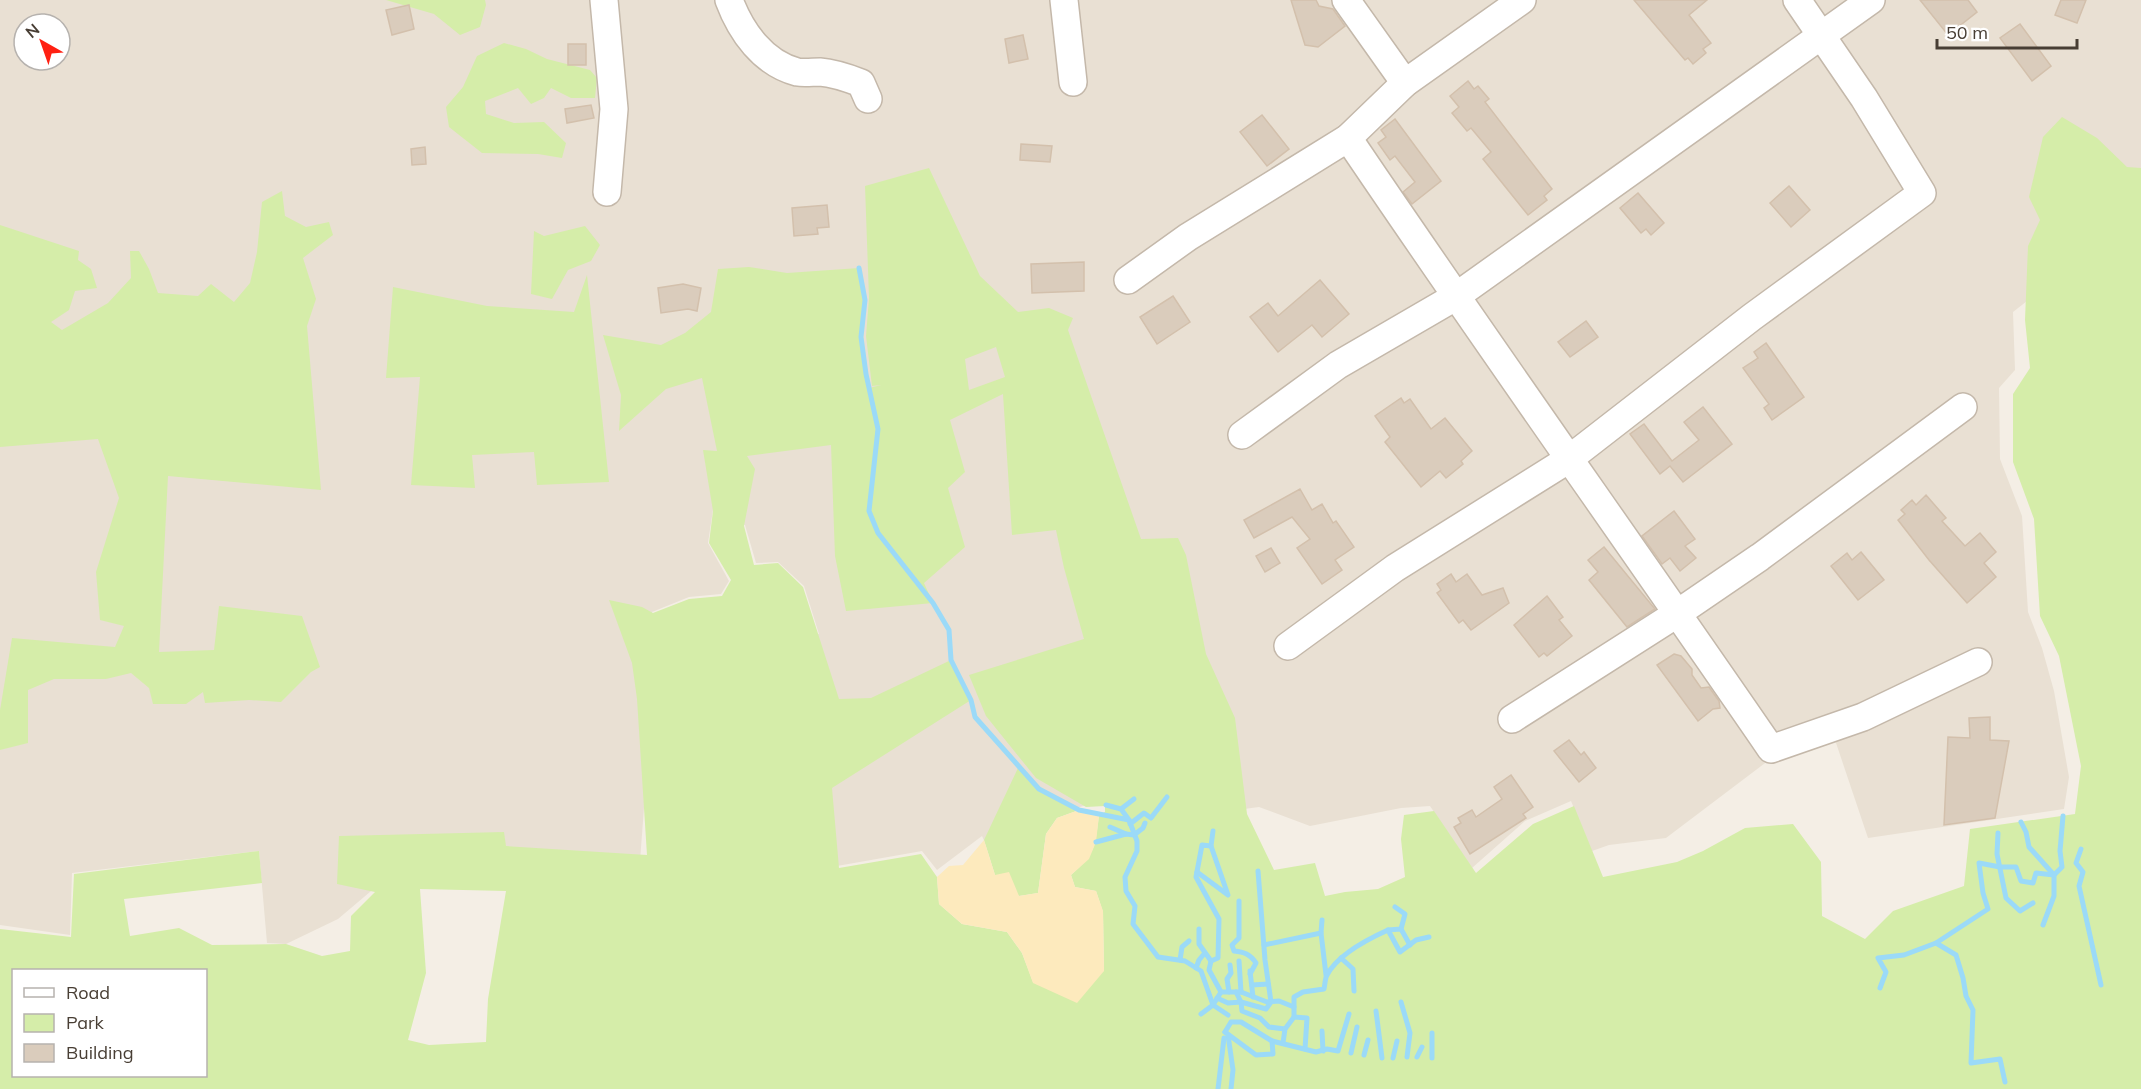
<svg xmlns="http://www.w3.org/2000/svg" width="2141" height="1089" font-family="Mulish,sans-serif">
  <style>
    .residential { fill: #e9e0d3; fill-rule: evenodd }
    .green { fill: #d5eda9; fill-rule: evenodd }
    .sand { fill: #fdeabd }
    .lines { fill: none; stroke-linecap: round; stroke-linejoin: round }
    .stream { stroke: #9bdaf8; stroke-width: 5 }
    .building { fill: #daccbc; stroke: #d3c0ac; stroke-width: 1.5 }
    .minor-casing { stroke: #c4b8aa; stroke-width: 30 }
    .minor { stroke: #fff; stroke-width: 27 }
  </style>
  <rect width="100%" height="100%" fill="#f4eee5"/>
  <path class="residential" d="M0 0H2141V243L2037 293 2013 312 2015 370 1999 388 2000 459 2022 516 2028 612 2042 648 2054 691 2069 777 2064 809 1868 838 1833 734 1781 751 1666 838 1609 845 1592 851 1571 801 1525 821 1472 868 1430 806 1401 808 1310 826 1259 807 1244 809 1098 801 1053 816 998 870 982 836 937 870 922 851 837 866 793 633 819 634 804 586 778 562 756 563 745 525 716 521 713 510 708 543 729 581 721 594 689 597 652 612 658 805 644 808 639 874 509 885 377 886 338 919 286 944 267 943 259 851 72 873 70 935 0 925ZM24 24H60V60H24Z"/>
  <g class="green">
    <path d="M386 0H485L486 5 480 27 460 35 434 14Z"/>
    <path d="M504 43 526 49 547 59 590 70 597 78 595 98H571L551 88 544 98 531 104 518 88 485 101 486 114 514 123 544 122 566 143 562 158 538 154 482 153 449 127 446 107 463 87 477 56Z"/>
    <path d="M2062 117 2097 138 2127 167 2141 168V1089H0V929L71 937 74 874 259 851 262 883 124 899 130 936 179 928 212 945 286 944 322 956 350 951 351 916 375 892 337 884 339 836 504 832 506 846 647 855 637 699 632 663 609 600 642 607 653 613 689 599 722 596 731 580 709 543 713 511 703 450 717 451 702 378 666 389 619 431 621 395 603 335 661 345 685 333 711 312 718 269 749 267 787 273 859 268 865 300 861 337 869 388 881 385 872 386 866 336 869 298 865 186 929 168 980 276 1018 312 1049 308 1073 318 1068 330 1141 539 1178 538 1186 555 1206 654 1235 718 1247 814 1274 870 1315 863 1325 896 1345 892 1378 889 1405 877 1401 839 1404 815 1434 811 1476 873 1533 824 1574 806 1603 877 1677 862 1703 851 1745 828 1793 824 1821 862 1822 916 1865 939 1893 911 1964 886 1970 829 2075 814 2081 766 2059 656 2040 616 2034 519 2013 462V394L2030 368 2025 320 2028 246 2040 220 2029 197 2043 137ZM996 347 1005 377 969 390 965 359ZM1003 394 1012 535 1056 530 1064 568 1084 639 969 675 986 716 1036 778 1086 807 1105 806V812L1099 815C1095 847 1096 853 1071 875L1075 887 1096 891 1103 912 1104 971 1033 982 1022 953 1007 932 962 924 939 904 937 877 921 854 839 868 832 788 971 700 951 660 871 698 839 699 803 587 778 563 754 565 744 526 755 469 747 456 831 445 835 556 846 611 933 603 924 583 965 547 948 488 965 472 950 420ZM420 889 506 891 488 999 486 1042 429 1045 408 1040 426 973ZM14 970H206V1076H14Z"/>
    <path d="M282 191 285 216 306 227 329 222 333 235 303 258 316 299 307 326 321 490 168 476 159 652 214 650 219 606 302 616 320 667 311 672 281 702 249 700 205 703 203 692 186 704H153L149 688 131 673 106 679H54L28 690V743L0 750V710L12 638 115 647 124 626 100 620 96 572 119 498 98 439 0 447V225L79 251 78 260 91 269 97 288 75 291 69 310 51 322 62 330 108 303 131 278 130 251H139L149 269 158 293 198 296 211 284 234 302 250 283 257 252 262 202Z"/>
    <path d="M585 226 600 245 591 261 568 270 552 299 531 294 534 231 544 236Z"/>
    <path d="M587 275 609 482 537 485 534 452 472 455 475 488 411 485 420 377 386 378 393 287 487 306 574 312Z"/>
    <path d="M1019 766 1039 789 1079 810 1057 818 1046 834 1038 893 1019 896 995 875 984 840Z"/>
  </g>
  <path class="sand" d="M1079 810 1099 815 1096 842 1089 859 1071 875 1075 887 1096 891 1103 911 1104 971 1077 1003 1033 983 1022 953 1007 932 962 924 939 904 937 877 949 866 963 865 984 840 995 875 1009 872 1019 896 1038 893 1046 834 1057 818Z"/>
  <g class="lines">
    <g class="stream">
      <path d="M859 268 865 300 861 337 866 374 878 429 869 511 878 533 933 603 949 630 951 660 971 700 975 717 1039 789 1079 810 1129 820"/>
      <path d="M1106 805 1121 809 1129 820 1137 841V851L1125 877 1126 891 1135 906 1133 924 1158 957 1185 961 1201 971 1213 1005 1228 1015"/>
      <path d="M1121 809 1134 799"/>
      <path d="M2021 822 2026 832 2029 847 2054 875"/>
      <path d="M1130 824 1144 813 1151 818 1167 797"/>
      <path d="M1110 827 1126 834"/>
      <path d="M1213 831 1211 846 1202 845 1196 877 1219 919 1218 958 1211 961 1209 970 1221 992"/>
      <path d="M1998 833 1997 854 2006 898 2020 911 2033 903"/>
      <path d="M1096 842 1126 834 1134 835 1143 828 1145 823"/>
      <path d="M2081 849 2076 863 2083 872 2079 886 2101 985"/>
      <path d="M1197 872 1228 895 1211 846"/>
      <path d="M1239 901V938L1232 945 1234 951C1244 952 1250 954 1256 963L1250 974"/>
      <path d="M1322 920 1321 933 1326 975"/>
      <path d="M2043 925 2054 896V875L2062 867 2060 851 2063 816"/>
      <path d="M1199 929V944L1211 961"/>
      <path d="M1401 929 1410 945"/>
      <path d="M1388 930 1401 929 1405 914 1395 907"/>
      <path d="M1264 945 1321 933"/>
      <path d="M1341 958 1353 969 1354 991"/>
      <path d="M1180 960 1182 947 1189 941"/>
      <path d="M1239 961 1241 992"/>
      <path d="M1196 968 1199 960 1204 954"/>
      <path d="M1250 971 1253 997"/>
      <path d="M1252 985 1268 984"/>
      <path d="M1880 988 1886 972 1878 958 1904 955 1936 943"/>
      <path d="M1229 992 1227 979 1231 973 1230 965"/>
      <path d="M1236 992 1241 1002 1266 1009 1271 1002 1265 960 1258 871"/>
      <path d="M1217 998 1228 1003 1241 1002 1242 1011 1260 1018 1269 1027 1285 1029"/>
      <path d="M1401 1002 1410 1033 1407 1057"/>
      <path d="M1376 1011 1382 1058"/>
      <path d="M1201 1014 1213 1005 1221 992H1241L1267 1002 1279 1001 1294 1007"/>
      <path d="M1294 1017 1307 1018 1305 1049"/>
      <path d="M1322 1031 1323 1051"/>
      <path d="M1225 1032 1256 1055 1273 1054 1272 1041 1316 1052 1327 1049 1338 1051 1349 1014"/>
      <path d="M1225 1032 1231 1022H1241L1272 1041"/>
      <path d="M1432 1033V1058"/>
      <path d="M1228 1035 1233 1070 1231 1089"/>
      <path d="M1283 1043 1285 1029 1294 1017V997L1303 992 1324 989C1325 985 1325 978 1327 975 1338 954 1368 939 1388 930L1400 952 1416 940 1429 937"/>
      <path d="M1351 1053 1357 1027"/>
      <path d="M1364 1055 1368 1040"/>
      <path d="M1417 1057 1422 1047"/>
      <path d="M1393 1058 1397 1041"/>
      <path d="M2005 1082 2000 1059 1971 1063 1973 1010 1966 996 1963 978 1956 955 1936 943 1988 909 1983 893 1979 863 2000 867H2016L2021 881 2033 883 2036 873 2054 875"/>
      <path d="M1218 1089 1224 1038"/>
    </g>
  </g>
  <g class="building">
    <path d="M1291 0H1316L1319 6 1333 9 1345 26 1318 47 1305 45Z"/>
    <path d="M1634 0H1707L1689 15 1711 43 1703 49 1706 53 1693 64 1688 58 1685 60Z"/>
    <path d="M1920 0H1968L1977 12 1948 35Z"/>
    <path d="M2061 0H2086L2077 23 2055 15Z"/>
    <path d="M409 5 414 29 392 35 386 10Z"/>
    <path d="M2020 24 2051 66 2032 81 2000 38Z"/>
    <path d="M1023 35 1028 59 1009 63 1005 39Z"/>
    <rect x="568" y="44" width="18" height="21"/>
    <path d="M1468 81 1474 89 1478 86 1489 99 1485 102 1552 189 1544 196 1547 200 1528 215 1483 159 1491 152 1471 128 1467 131 1452 113 1459 107 1450 96Z"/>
    <path d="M591 105 594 118 567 123 565 109Z"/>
    <path d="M1262 115 1289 149 1267 166 1240 132Z"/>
    <path d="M1395 119 1441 181 1412 204 1403 192 1415 182 1395 156 1390 160 1378 143 1386 137 1381 130Z"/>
    <path d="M1021 144 1052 146 1050 162 1020 160Z"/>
    <path d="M425 147 426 164 412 165 411 149Z"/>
    <path d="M1789 186 1810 210 1791 227 1770 203Z"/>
    <path d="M1638 193 1664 223 1651 235 1646 229 1641 233 1620 208Z"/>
    <path d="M827 205 829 227 817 228 818 234 794 236 792 208Z"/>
    <path d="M1084 262V291L1032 293 1031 264Z"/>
    <path d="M1320 280 1349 314 1322 337 1312 325 1278 352 1250 317 1268 303 1278 316Z"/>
    <path d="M683 284 701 288 697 311 688 309 661 313 658 288Z"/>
    <path d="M1173 296 1190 322 1157 344 1140 317Z"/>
    <path d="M1586 321 1598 337 1570 357 1558 342Z"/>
    <path d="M1766 343 1804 397 1772 420 1764 408 1769 404 1743 368 1758 358 1754 352Z"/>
    <path d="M1401 398 1404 403 1410 399 1431 429 1445 418 1472 451 1461 461 1463 464 1446 478 1440 471 1421 487 1385 442 1390 437 1375 416Z"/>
    <path d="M1703 407 1732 444 1683 482 1670 466 1660 474 1630 434 1644 424 1672 461 1699 440 1684 422Z"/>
    <path d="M1300 489 1312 510 1322 504 1333 523 1336 521 1354 547 1335 560 1342 570 1322 584 1297 548 1310 539 1292 517 1254 538 1244 520Z"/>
    <path d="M1926 495 1946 518 1942 521 1965 546 1980 533 1996 552 1984 563 1996 577 1967 603 1929 560 1898 520 1905 514 1901 510 1912 500 1916 505Z"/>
    <path d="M1674 511 1695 539 1685 546 1696 558 1680 571 1670 558 1662 564 1642 536Z"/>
    <path d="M1604 547 1655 609 1627 627 1589 580 1598 572 1588 560Z"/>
    <path d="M1271 548 1280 563 1265 572 1256 556Z"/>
    <path d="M1861 552 1884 580 1858 600 1831 566 1847 553 1852 560Z"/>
    <path d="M1451 574 1456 582 1467 574 1482 595 1503 588 1509 603 1471 630 1463 620 1459 623 1437 593 1441 590 1437 584Z"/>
    <path d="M1547 596 1563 617 1559 620 1572 636 1547 656 1544 653 1539 657 1514 625Z"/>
    <path d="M1674 654 1681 656 1692 669V675L1701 688 1709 687 1719 701 1720 708 1713 709 1698 721 1657 665Z"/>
    <path d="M1990 717V740L2009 741 1995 818 1944 825 1948 737 1970 738 1969 718Z"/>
    <path d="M1569 740 1581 755 1584 752 1596 768 1579 782 1554 751Z"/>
    <path d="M1511 775 1533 807 1523 814 1526 818 1470 854 1454 827 1461 823 1458 818 1472 810 1476 817 1502 799 1494 787Z"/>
  </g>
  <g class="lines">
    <g class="minor-casing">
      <g id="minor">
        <path d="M604 0 614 109 607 192"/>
        <path d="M729 0C741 32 763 63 797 72 804 73 813 72 820 72 834 73 848 78 861 83L868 99"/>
        <path d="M1064 0 1073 82"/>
        <path d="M1346 0 1405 83"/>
        <path d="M1348 138C1487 344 1631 545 1771 749L1863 717 1978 662"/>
        <path d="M1128 280 1188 237 1348 138 1405 83 1522 0"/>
        <path d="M1242 435 1338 365 1455 297 1871 0"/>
        <path d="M1288 646 1395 568 1569 459 1752 317 1922 193 1864 98 1797 0"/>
        <path d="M1512 719 1678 613 1760 557 1963 407"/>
      </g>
    </g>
    <use href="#minor" class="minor"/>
  </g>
  <rect x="12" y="969" width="195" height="108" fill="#ffffff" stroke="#b6b2ae" stroke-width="1.5"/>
  <rect x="24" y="988" width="30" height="9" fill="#ffffff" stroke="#b6b2ae" stroke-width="1.5"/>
  <text x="66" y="999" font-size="18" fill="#483e34">Road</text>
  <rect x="24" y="1014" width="30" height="18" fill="#d5eda9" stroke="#b6b2ae" stroke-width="1.5"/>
  <text x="66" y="1029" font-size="18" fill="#483e34">Park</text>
  <rect x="24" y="1044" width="30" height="18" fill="#daccbc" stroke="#b6b2ae" stroke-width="1.5"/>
  <text x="66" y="1059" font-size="18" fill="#483e34">Building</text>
  <g transform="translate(42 42) rotate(320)"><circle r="28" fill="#ffffff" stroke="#b6b2ae" stroke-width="1.5"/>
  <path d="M0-4.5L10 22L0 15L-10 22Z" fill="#ff2012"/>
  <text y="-9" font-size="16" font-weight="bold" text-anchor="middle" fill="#483e34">N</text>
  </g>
  <path d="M1937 39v9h140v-9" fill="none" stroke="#483e34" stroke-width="3"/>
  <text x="1946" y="39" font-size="18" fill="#483e34" stroke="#ffffff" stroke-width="4.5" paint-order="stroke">50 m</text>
</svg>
